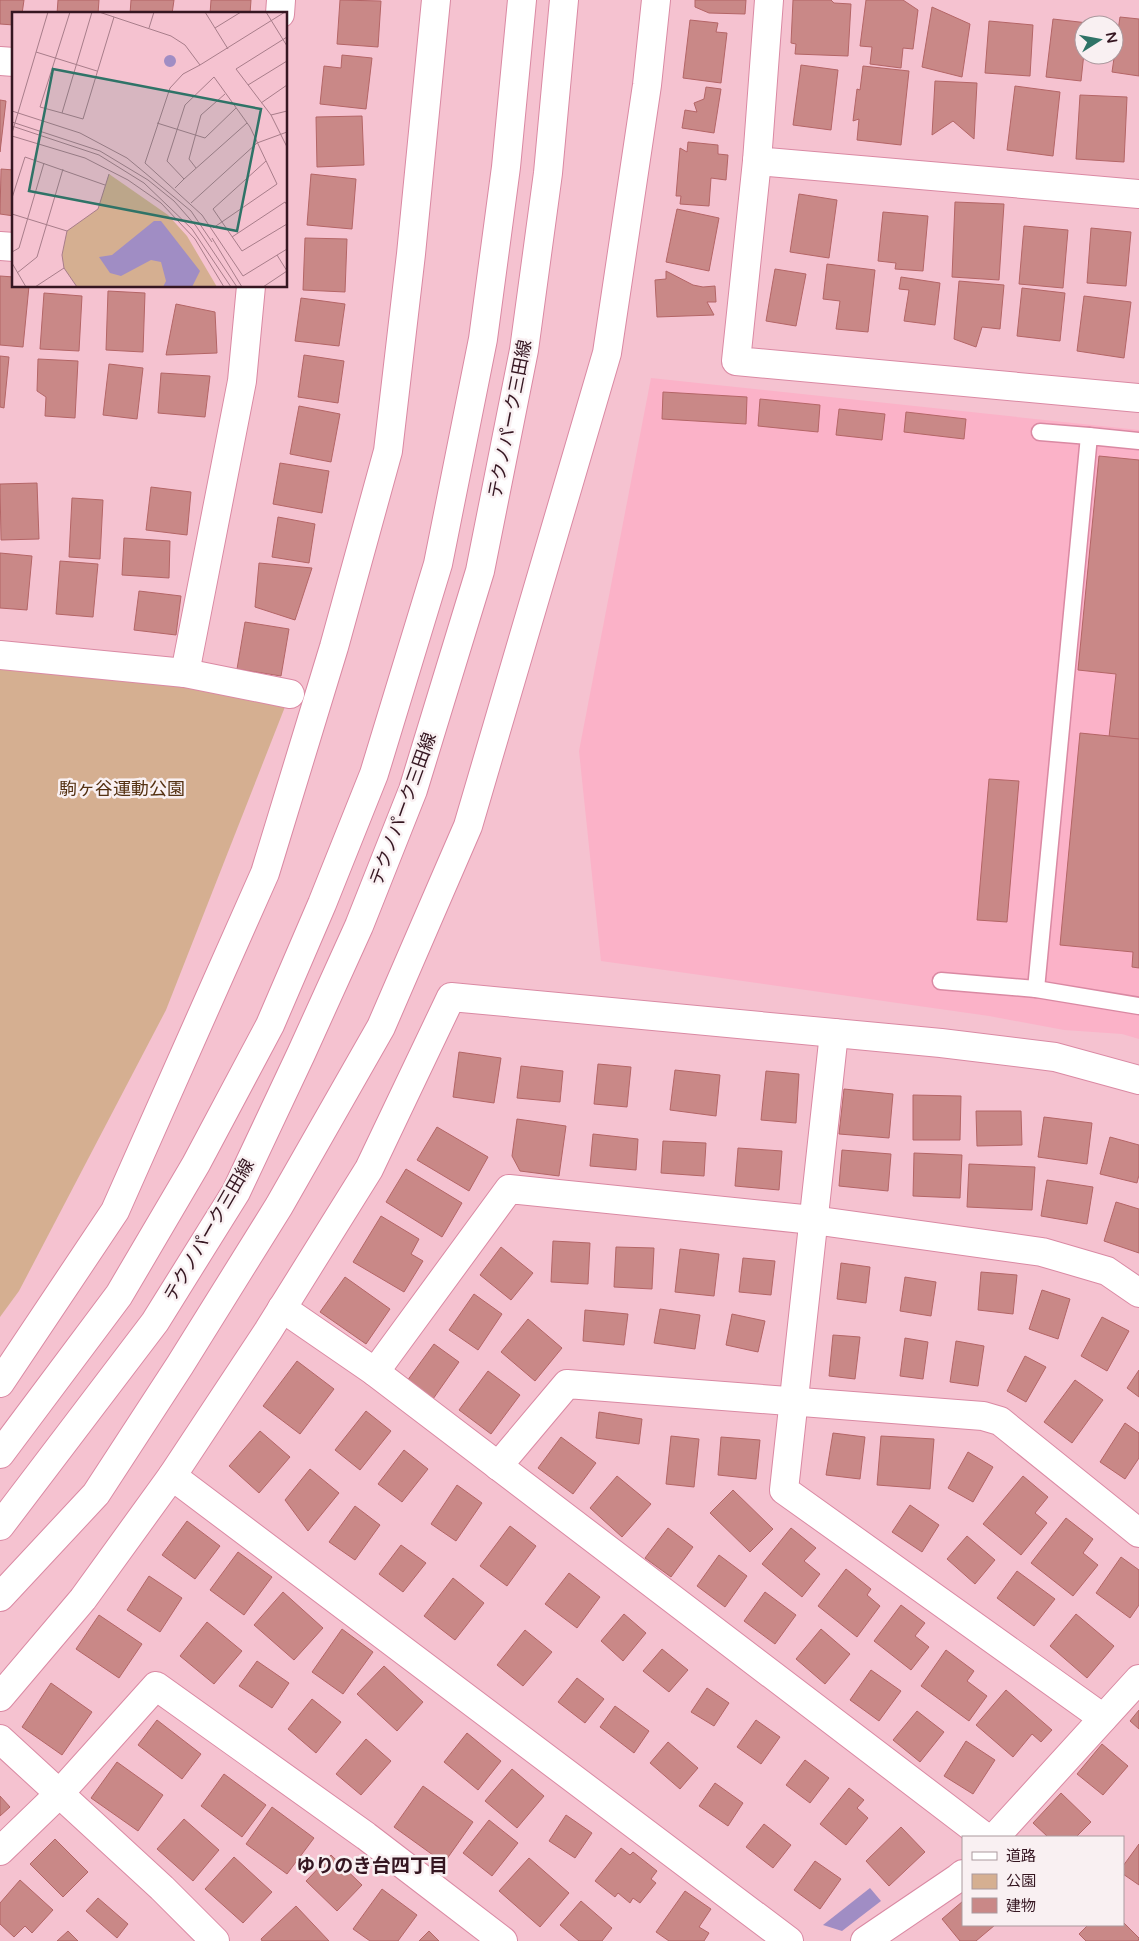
<svg xmlns="http://www.w3.org/2000/svg" width="1139" height="1941" font-family="'Varela Round','Noto Sans JP',sans-serif">
  <style>
    .built { fill: #fbb2c8 }
    .green { fill: #d5af91 }
    .water { fill: #a08dc4 }
    .building { fill: #c98887; stroke: #b46566 }
    .lines { fill: none; stroke-linecap: round; stroke-linejoin: round }
    .lane-casing { stroke: #da89a3; stroke-width: 19 }
    .street-casing { stroke: #da89a3; stroke-width: 30 }
    .secondary-casing { stroke: #da89a3; stroke-width: 30 }
    .lane { stroke: #fff; stroke-width: 16 }
    .street { stroke: #fff; stroke-width: 28 }
    .secondary { stroke: #fff; stroke-width: 28 }
    .labels { text-anchor: middle; dominant-baseline: central; stroke-width: 5; stroke-linejoin: round; paint-order: stroke }
    .street-label { font-size: 18px; fill: #351621; stroke: #f9f0f2 }
    .park-label { font-size: 18px; fill: #543112; stroke: #f9f0f2 }
    .neighbourhood-label { font-size: 19px; font-weight: bold; fill: #351621; stroke: #f9f0f2 }
    .inset-road { fill: none; stroke: #a87d8a; stroke-width: 1 }
    .view { fill: #2f7367; fill-opacity: 0.15; stroke: #2f7367; stroke-width: 2.5 }
    .inset-edge { fill: none; stroke: #351621; stroke-width: 2.5 }
  </style>
  <rect width="100%" height="100%" fill="#f5c2d0"/>
  <path class="built" d="M651 378 1139 430V1039L1122 1034 1064 1030 989 1016 601 961 579 751Z"/>
  <path class="green" d="M0 655 290 694 166 1010 19 1291 0 1317Z"/>
  <path class="water" d="M870 1888 881 1901 842 1931 823 1925Z"/>
  <g class="building">
    <path d="M0 0H24L22 14H14V25L0 24Z"/>
    <path d="M58 0H99L98 14H57Z"/>
    <path d="M131 0H174L172 14H130Z"/>
    <path d="M211 0H251L250 14H210Z"/>
    <path d="M340 0 381 1 378 47 337 44Z"/>
    <path d="M695 0H746L745 14 709 13 695 7Z"/>
    <path d="M793 0H831L834 3 851 4 848 56 795 54 796 44 791 43Z"/>
    <path d="M866 0H903L918 10 913 49 903 48 901 68 870 64 872 47 860 46Z"/>
    <path d="M932 7 970 24 962 77 922 67Z"/>
    <path d="M1120 17 1139 19V76L1112 72Z"/>
    <path d="M1053 19 1088 23 1087 25H1084V53L1081 81 1046 77Z"/>
    <path d="M690 20 718 23 716 32 727 33 721 83 683 78Z"/>
    <path d="M989 21 1033 25 1030 76 985 73Z"/>
    <path d="M342 55 372 58 366 109 320 104 324 66 341 68Z"/>
    <path d="M801 65 838 70 831 130 793 125Z"/>
    <path d="M863 66 909 71 901 145 857 140 859 119 853 121 857 89 860 90Z"/>
    <path d="M935 81 977 83 974 139 953 121 932 135Z"/>
    <path d="M1015 86 1060 92 1053 156 1007 150Z"/>
    <path d="M706 87 721 89 714 133 682 128 685 110 697 112 694 103 704 99Z"/>
    <path d="M1080 95 1127 97 1124 162 1076 159Z"/>
    <path d="M0 100 6 101 0 152Z"/>
    <path d="M362 116 364 165 317 167 316 117Z"/>
    <path d="M688 142 718 145V154L728 155 726 180 711 178 709 206 680 204 681 196H676L680 148 687 152Z"/>
    <path d="M1 169 14 170V216L0 214Z"/>
    <path d="M311 174 356 179 352 229 307 225Z"/>
    <path d="M799 194 837 200 829 258 790 252Z"/>
    <path d="M955 202 1004 204 999 280 952 277Z"/>
    <path d="M677 209 719 218 709 271 666 262Z"/>
    <path d="M883 212 928 216 923 271 895 269 896 263 878 261Z"/>
    <path d="M1024 226 1068 230 1063 288 1019 284Z"/>
    <path d="M1091 228 1131 232 1126 286 1087 283Z"/>
    <path d="M305 238 347 239 345 292 303 290Z"/>
    <path d="M827 264 875 270 868 332 836 329 840 301 823 299Z"/>
    <path d="M775 269 806 274 796 326 766 321Z"/>
    <path d="M666 271 693 285 703 287 715 286 716 302H707L714 315 657 317 655 280 666 279Z"/>
    <path d="M0 276 14 277V286H29L23 347 0 345Z"/>
    <path d="M901 277 940 283 935 325 904 321 909 290 899 289Z"/>
    <path d="M959 281 1004 285 1000 329 982 327 976 347 954 339Z"/>
    <path d="M1022 288 1065 293 1060 341 1017 336Z"/>
    <path d="M108 291 145 293 143 352 106 350Z"/>
    <path d="M44 293 82 296 79 351 40 349Z"/>
    <path d="M1084 296 1131 302 1124 358 1077 351Z"/>
    <path d="M301 298 345 304 339 346 295 341Z"/>
    <path d="M176 304 215 312 217 353 166 355Z"/>
    <path d="M304 355 344 361 338 403 298 397Z"/>
    <path d="M0 356 9 357 4 408 0 407Z"/>
    <path d="M38 359 78 361 75 418 45 416 46 397 37 391Z"/>
    <path d="M109 364 143 368 137 419 103 415Z"/>
    <path d="M161 373 210 376 205 417 158 413Z"/>
    <path d="M663 392 747 397 746 424 662 419Z"/>
    <path d="M760 399 820 405 818 432 758 426Z"/>
    <path d="M299 406 340 414 331 462 290 454Z"/>
    <path d="M839 409 885 414 882 440 836 435Z"/>
    <path d="M906 412 966 419 964 439 904 432Z"/>
    <path d="M1099 456 1139 460V739L1109 737 1116 674 1078 670Z"/>
    <path d="M280 463 329 471 322 513 273 504Z"/>
    <path d="M37 483 39 539 1 540 0 484Z"/>
    <path d="M151 487 191 492 187 535 146 530Z"/>
    <path d="M72 498 103 500 100 559 69 557Z"/>
    <path d="M278 517 315 524 309 563 272 557Z"/>
    <path d="M124 538 170 541 169 578 122 575Z"/>
    <path d="M0 553 32 556 27 610 0 608Z"/>
    <path d="M60 561 98 564 93 617 56 614Z"/>
    <path d="M259 563 312 568 295 620 255 607Z"/>
    <path d="M139 591 181 596 176 635 134 630Z"/>
    <path d="M245 622 289 629 281 676 237 669Z"/>
    <path d="M1080 733 1139 739V968L1132 967 1133 952 1060 945Z"/>
    <path d="M989 779 1019 781 1007 922 977 920Z"/>
    <path d="M459 1052 501 1058 494 1103 453 1097Z"/>
    <path d="M598 1064 631 1067 627 1107 594 1104Z"/>
    <path d="M521 1066 563 1071 560 1102 517 1098Z"/>
    <path d="M675 1070 720 1075 716 1116 670 1110Z"/>
    <path d="M766 1071 799 1074 796 1123 761 1120Z"/>
    <path d="M844 1089 893 1094 889 1138 839 1134Z"/>
    <path d="M913 1095 961 1096 960 1140H913Z"/>
    <path d="M976 1111H1021L1022 1145 977 1146Z"/>
    <path d="M1044 1117 1092 1123 1087 1164 1038 1157Z"/>
    <path d="M517 1119 566 1126 559 1176 520 1171 512 1156Z"/>
    <path d="M437 1127 488 1157 469 1191 417 1160Z"/>
    <path d="M593 1134 638 1139 636 1170 590 1166Z"/>
    <path d="M1110 1137 1139 1145V1175L1137 1183 1100 1174Z"/>
    <path d="M663 1141 706 1143 704 1176 661 1173Z"/>
    <path d="M738 1148 782 1151 779 1190 735 1186Z"/>
    <path d="M842 1150 891 1154 888 1191 839 1186Z"/>
    <path d="M914 1153 962 1155 960 1198 913 1196Z"/>
    <path d="M969 1164 1035 1167 1032 1210 967 1207Z"/>
    <path d="M406 1169 462 1203 442 1237 386 1202Z"/>
    <path d="M1047 1180 1093 1187 1087 1224 1041 1216Z"/>
    <path d="M1116 1202 1139 1209V1253L1104 1241Z"/>
    <path d="M381 1216 419 1239 411 1254 423 1261 404 1292 353 1262Z"/>
    <path d="M553 1241 590 1243 588 1284 551 1282Z"/>
    <path d="M501 1247 533 1273 511 1300 480 1275Z"/>
    <path d="M616 1247 654 1248 652 1289 614 1287Z"/>
    <path d="M680 1249 719 1254 714 1296 675 1292Z"/>
    <path d="M743 1258 775 1261 771 1295 739 1292Z"/>
    <path d="M841 1263 870 1267 866 1303 837 1299Z"/>
    <path d="M981 1272 1017 1275 1013 1314 978 1310Z"/>
    <path d="M345 1277 390 1309 366 1344 320 1312Z"/>
    <path d="M905 1277 936 1282 931 1316 900 1311Z"/>
    <path d="M1042 1290 1070 1299 1058 1339 1029 1329Z"/>
    <path d="M474 1294 502 1314 478 1350 449 1330Z"/>
    <path d="M660 1309 700 1315 695 1349 654 1343Z"/>
    <path d="M585 1310 628 1314 624 1345 583 1341Z"/>
    <path d="M732 1314 765 1321 758 1352 726 1345Z"/>
    <path d="M1102 1317 1129 1331 1107 1371 1081 1356Z"/>
    <path d="M528 1319 562 1348 535 1381 501 1352Z"/>
    <path d="M833 1335 860 1337 855 1379 829 1376Z"/>
    <path d="M905 1338 928 1342 923 1379 900 1376Z"/>
    <path d="M956 1341 984 1346 978 1386 950 1382Z"/>
    <path d="M434 1344 459 1362 433 1399 407 1381Z"/>
    <path d="M1025 1356 1046 1367 1026 1402 1007 1391Z"/>
    <path d="M297 1361 334 1389 300 1434 263 1406Z"/>
    <path d="M1139 1370V1397L1127 1388Z"/>
    <path d="M488 1371 520 1395 491 1434 459 1410Z"/>
    <path d="M1075 1380 1103 1400 1072 1443 1044 1422Z"/>
    <path d="M366 1411 391 1431 360 1470 335 1450Z"/>
    <path d="M599 1412 642 1419 639 1444 596 1438Z"/>
    <path d="M1125 1423 1139 1433V1458L1125 1479 1100 1462Z"/>
    <path d="M260 1431 290 1457 259 1493 229 1466Z"/>
    <path d="M833 1433 865 1437 860 1479 826 1475Z"/>
    <path d="M671 1436 699 1439 694 1487 666 1484Z"/>
    <path d="M881 1436 934 1439 930 1489 877 1485Z"/>
    <path d="M561 1437 596 1463 573 1494 538 1468Z"/>
    <path d="M721 1437 760 1440 756 1479 718 1475Z"/>
    <path d="M404 1450 428 1469 402 1502 378 1484Z"/>
    <path d="M968 1452 993 1467 973 1502 948 1488Z"/>
    <path d="M310 1469 339 1493 308 1531 285 1500Z"/>
    <path d="M617 1476 651 1504 622 1537 590 1508Z"/>
    <path d="M1023 1476 1048 1497 1035 1513 1047 1523 1021 1555 983 1524Z"/>
    <path d="M457 1485 482 1503 456 1541 431 1524Z"/>
    <path d="M733 1490 773 1529 750 1552 710 1513Z"/>
    <path d="M910 1505 939 1525 922 1552 892 1532Z"/>
    <path d="M355 1506 380 1525 355 1560 329 1542Z"/>
    <path d="M1066 1518 1093 1539 1083 1553 1098 1565 1073 1596 1031 1563Z"/>
    <path d="M187 1521 220 1546 195 1579 162 1555Z"/>
    <path d="M510 1526 536 1546 507 1586 480 1566Z"/>
    <path d="M668 1528 693 1547 671 1577 645 1558Z"/>
    <path d="M791 1528 816 1548 804 1561 820 1574 802 1597 762 1564Z"/>
    <path d="M967 1536 995 1560 975 1584 947 1559Z"/>
    <path d="M401 1545 426 1563 403 1592 379 1574Z"/>
    <path d="M238 1552 272 1577 244 1615 210 1590Z"/>
    <path d="M719 1555 747 1576 725 1607 697 1586Z"/>
    <path d="M1121 1557 1139 1570V1605L1130 1618 1096 1593Z"/>
    <path d="M846 1569 871 1589 867 1595 880 1606 857 1637 818 1606Z"/>
    <path d="M1017 1571 1055 1599 1034 1626 997 1598Z"/>
    <path d="M569 1573 600 1597 577 1628 545 1604Z"/>
    <path d="M149 1576 182 1598 160 1632 127 1610Z"/>
    <path d="M453 1578 484 1603 455 1640 424 1616Z"/>
    <path d="M283 1592 323 1628 294 1660 254 1625Z"/>
    <path d="M765 1592 796 1615 775 1644 744 1621Z"/>
    <path d="M901 1605 925 1623 915 1636 929 1647 911 1670 874 1641Z"/>
    <path d="M624 1614 646 1633 623 1661 601 1641Z"/>
    <path d="M1076 1614 1114 1646 1087 1678 1050 1646Z"/>
    <path d="M99 1615 142 1644 119 1678 76 1649Z"/>
    <path d="M207 1622 242 1651 214 1684 180 1656Z"/>
    <path d="M342 1629 373 1652 343 1694 312 1672Z"/>
    <path d="M821 1629 850 1654 825 1684 796 1659Z"/>
    <path d="M525 1630 552 1652 523 1686 497 1665Z"/>
    <path d="M662 1649 688 1670 669 1692 643 1671Z"/>
    <path d="M946 1650 974 1671 967 1681 987 1696 969 1721 921 1686Z"/>
    <path d="M257 1661 289 1683 272 1708 239 1686Z"/>
    <path d="M384 1666 423 1702 397 1731 357 1694Z"/>
    <path d="M871 1670 901 1691 879 1721 850 1700Z"/>
    <path d="M577 1678 604 1699 585 1723 558 1702Z"/>
    <path d="M51 1683 92 1712 62 1755 22 1727Z"/>
    <path d="M707 1688 729 1703 714 1726 691 1712Z"/>
    <path d="M1006 1690 1052 1730 1041 1742 1032 1734 1013 1757 976 1725Z"/>
    <path d="M312 1699 341 1722 316 1753 288 1729Z"/>
    <path d="M615 1706 649 1731 634 1753 600 1727Z"/>
    <path d="M1139 1710V1729L1130 1721Z"/>
    <path d="M917 1711 944 1732 920 1762 893 1740Z"/>
    <path d="M157 1720 201 1754 182 1779 138 1745Z"/>
    <path d="M756 1720 780 1737 761 1764 737 1747Z"/>
    <path d="M467 1733 501 1761 478 1790 444 1762Z"/>
    <path d="M366 1739 391 1761 361 1795 336 1774Z"/>
    <path d="M966 1741 995 1760 973 1794 944 1776Z"/>
    <path d="M668 1742 698 1768 680 1789 650 1763Z"/>
    <path d="M1102 1744 1128 1766 1103 1795 1077 1774Z"/>
    <path d="M805 1760 829 1778 810 1803 786 1785Z"/>
    <path d="M117 1762 163 1795 138 1831 91 1798Z"/>
    <path d="M512 1769 544 1796 517 1828 485 1801Z"/>
    <path d="M224 1774 266 1805 242 1837 201 1806Z"/>
    <path d="M715 1783 743 1803 728 1826 699 1806Z"/>
    <path d="M423 1786 473 1822 444 1863 394 1827Z"/>
    <path d="M849 1788 864 1800 857 1808 868 1818 846 1845 820 1824Z"/>
    <path d="M1061 1793 1091 1822 1076 1837H1048L1033 1823Z"/>
    <path d="M0 1796 10 1807 0 1816Z"/>
    <path d="M272 1807 314 1838 287 1874 246 1844Z"/>
    <path d="M566 1815 592 1833 575 1858 549 1841Z"/>
    <path d="M184 1819 219 1850 193 1881 157 1849Z"/>
    <path d="M489 1820 518 1843 492 1876 463 1853Z"/>
    <path d="M764 1824 791 1845 773 1868 746 1847Z"/>
    <path d="M901 1827 925 1852 889 1886 866 1861Z"/>
    <path d="M55 1839 88 1872 63 1897 30 1864Z"/>
    <path d="M1139 1844V1885L1123 1874V1866Z"/>
    <path d="M621 1848 630 1855 633 1852 657 1871 651 1879 656 1883 640 1903 633 1898 630 1903 618 1893 615 1897 595 1881Z"/>
    <path d="M331 1855 362 1885 337 1911 306 1881Z"/>
    <path d="M234 1857 272 1892 243 1923 205 1889Z"/>
    <path d="M529 1858 569 1893 540 1927 499 1891Z"/>
    <path d="M815 1861 841 1879 820 1909 794 1890Z"/>
    <path d="M20 1880 53 1910 32 1933 25 1926 14 1937 0 1924V1903Z"/>
    <path d="M382 1889 417 1915 398 1941H370L353 1929Z"/>
    <path d="M685 1891 711 1909 699 1927 709 1933 704 1941H669L656 1932Z"/>
    <path d="M98 1898 128 1924 117 1938 86 1911Z"/>
    <path d="M581 1901 612 1928 602 1941H579L560 1925Z"/>
    <path d="M963 1901V1925H995L976 1941H960L942 1919Z"/>
    <path d="M296 1906 329 1941H262L261 1939Z"/>
    <path d="M1123 1922 1139 1938 1138 1941H1086L1079 1934 1088 1925H1123Z"/>
    <path d="M68 1931 78 1941H57Z"/>
    <path d="M429 1931 439 1941H419Z"/>
  </g>
  <g class="lines">
    <g class="lane-casing">
      <g id="lane">
        <path d="M1040 432 1089 436"/>
        <path d="M1139 441 1089 436 1036 989 1139 1006"/>
        <path d="M941 981 1036 989"/>
      </g>
    </g>
    <g class="street-casing">
      <g id="street">
        <path d="M769 0 757 161 1139 194"/>
        <path d="M280 14 281 0"/>
        <path d="M0 61 14 62"/>
        <path d="M757 161 736 361 1139 398"/>
        <path d="M0 246 14 247"/>
        <path d="M0 655 185 673 290 694"/>
        <path d="M185 673 242 381 251 286"/>
        <path d="M834 1033 784 1490 1103 1718"/>
        <path d="M282 1308 375 1372 509 1189 813 1220 1042 1252 1107 1271 1139 1293"/>
        <path d="M375 1372 985 1837"/>
        <path d="M498 1466 567 1384 983 1416 1000 1421 1139 1533"/>
        <path d="M172 1476 789 1941"/>
        <path d="M0 1697 83 1599 172 1476 268 1331 369 1169 451 997 941 1043 1055 1057 1139 1080"/>
        <path d="M0 1739 162 1888 215 1941"/>
        <path d="M995 1837 1139 1679"/>
        <path d="M0 1851 59 1794 156 1686 366 1836 503 1941"/>
        <path d="M865 1941 958 1878 963 1874"/>
      </g>
    </g>
    <g class="secondary-casing">
      <g id="secondary">
        <path d="M0 1383 115 1211 265 873 334 647 388 451 411 254 436 0"/>
        <path d="M0 1454 119 1295 196 1164 270 1025 322 904 374 774 438 564 483 339 506 167 522 0"/>
        <path d="M0 1526 155 1322 236 1192 301 1054 359 926 413 790 480 571 524 350 548 173 564 0"/>
        <path d="M0 1597 96 1494 180 1365 279 1206 381 1027 468 826 607 353 647 85 656 0"/>
      </g>
    </g>
    <use href="#lane" class="lane"/>
    <use href="#street" class="street"/>
    <use href="#secondary" class="secondary"/>
  </g>
  <g class="labels">
    <g class="street-label">
      <text transform="translate(510 419) rotate(-79)">テクノパーク三田線</text>
      <text transform="translate(403 809) rotate(-70)">テクノパーク三田線</text>
      <text transform="translate(209 1230) rotate(-60)">テクノパーク三田線</text>
    </g>
    <g class="park-label">
      <text x="122" y="789">駒ヶ谷運動公園</text>
    </g>
    <g class="neighbourhood-label">
      <text x="372" y="1866">ゆりのき台四丁目</text>
    </g>
  </g>
  <g transform="translate(12 12)">
    <rect width="275" height="275" fill="#f5c2d0"/>
    <path d="M97 162 156 203 175 224 205 275H65L52 256 50 243 55 219 86 197Z" fill="#d5af91"/>
    <path d="M152 49a6 6 0 1 1 12 0a6 6 0 1 1-12 0ZM142 209H149L188 259 180 275H151L154 269 149 250 139 248 109 264 98 261 87 245 100 243Z" fill="#a08dc4"/>
    <path class="inset-road" d="M58 0 28 95 50 101 80 0M87 0 159 24 173 33 188 53 273 0M193 0 216 37M254 0 275 34M137 16 142 0M203 16 229 0M275 25 224 57 259 103 275 135M24 40 85 59M188 53 171 62 158 76 133 151 190 203 231 264 275 237M236 73 275 49M249 91 275 73M0 99 68 121 115 146 179 199 200 230M50 101 71 107 102 5M259 103 275 99M0 110 88 139 136 168 162 189 184 214 225 275M145 111 193 126 224 96M0 114 87 143 132 171 180 217 219 275M0 121 36 0M0 124 73 146 116 168 149 191 183 227 212 275M254 149 201 197 230 239 275 212M184 156 177 147 189 103 213 82M172 167 235 111M163 176 172 167 155 149 173 93 202 65 238 115 265 172 201 216M0 186 13 145 93 173M179 191 245 131 275 120M0 202 55 219M220 225 273 190 275 193M200 226 230 275M0 240 7 236 32 151M0 251 14 275M5 261 25 245 51 157M23 275 52 256M65 275 52 256 50 243 55 219 86 197 97 162M251 275 275 259 265 243"/>
    <path class="view" d="M41 57 249 97 225 219 17 179Z"/>
    <rect width="275" height="275" class="inset-edge"/>
  </g>
  <rect x="962" y="1836" width="162" height="90" fill="#f9f0f2" stroke="#ab999e"/>
  <rect x="972" y="1852" width="25" height="8" fill="#ffffff" stroke="#ab999e"/>
  <text x="1006" y="1861" font-size="15" fill="#351621">道路</text>
  <rect x="972" y="1874" width="25" height="15" fill="#d5af91" stroke="#ab999e"/>
  <text x="1006" y="1886" font-size="15" fill="#351621">公園</text>
  <rect x="972" y="1898" width="25" height="15" fill="#c98887" stroke="#ab999e"/>
  <text x="1006" y="1911" font-size="15" fill="#351621">建物</text>
  <g transform="translate(1099 40) rotate(79)"><circle r="24" fill="#f9f0f2" stroke="#ab999e"/>
  <path d="M0-4L9 19L0 12L-9 19Z" fill="#2f7367"/>
  <text y="-8" font-size="14" font-weight="bold" text-anchor="middle" fill="#351621">N</text>
  </g>
</svg>
